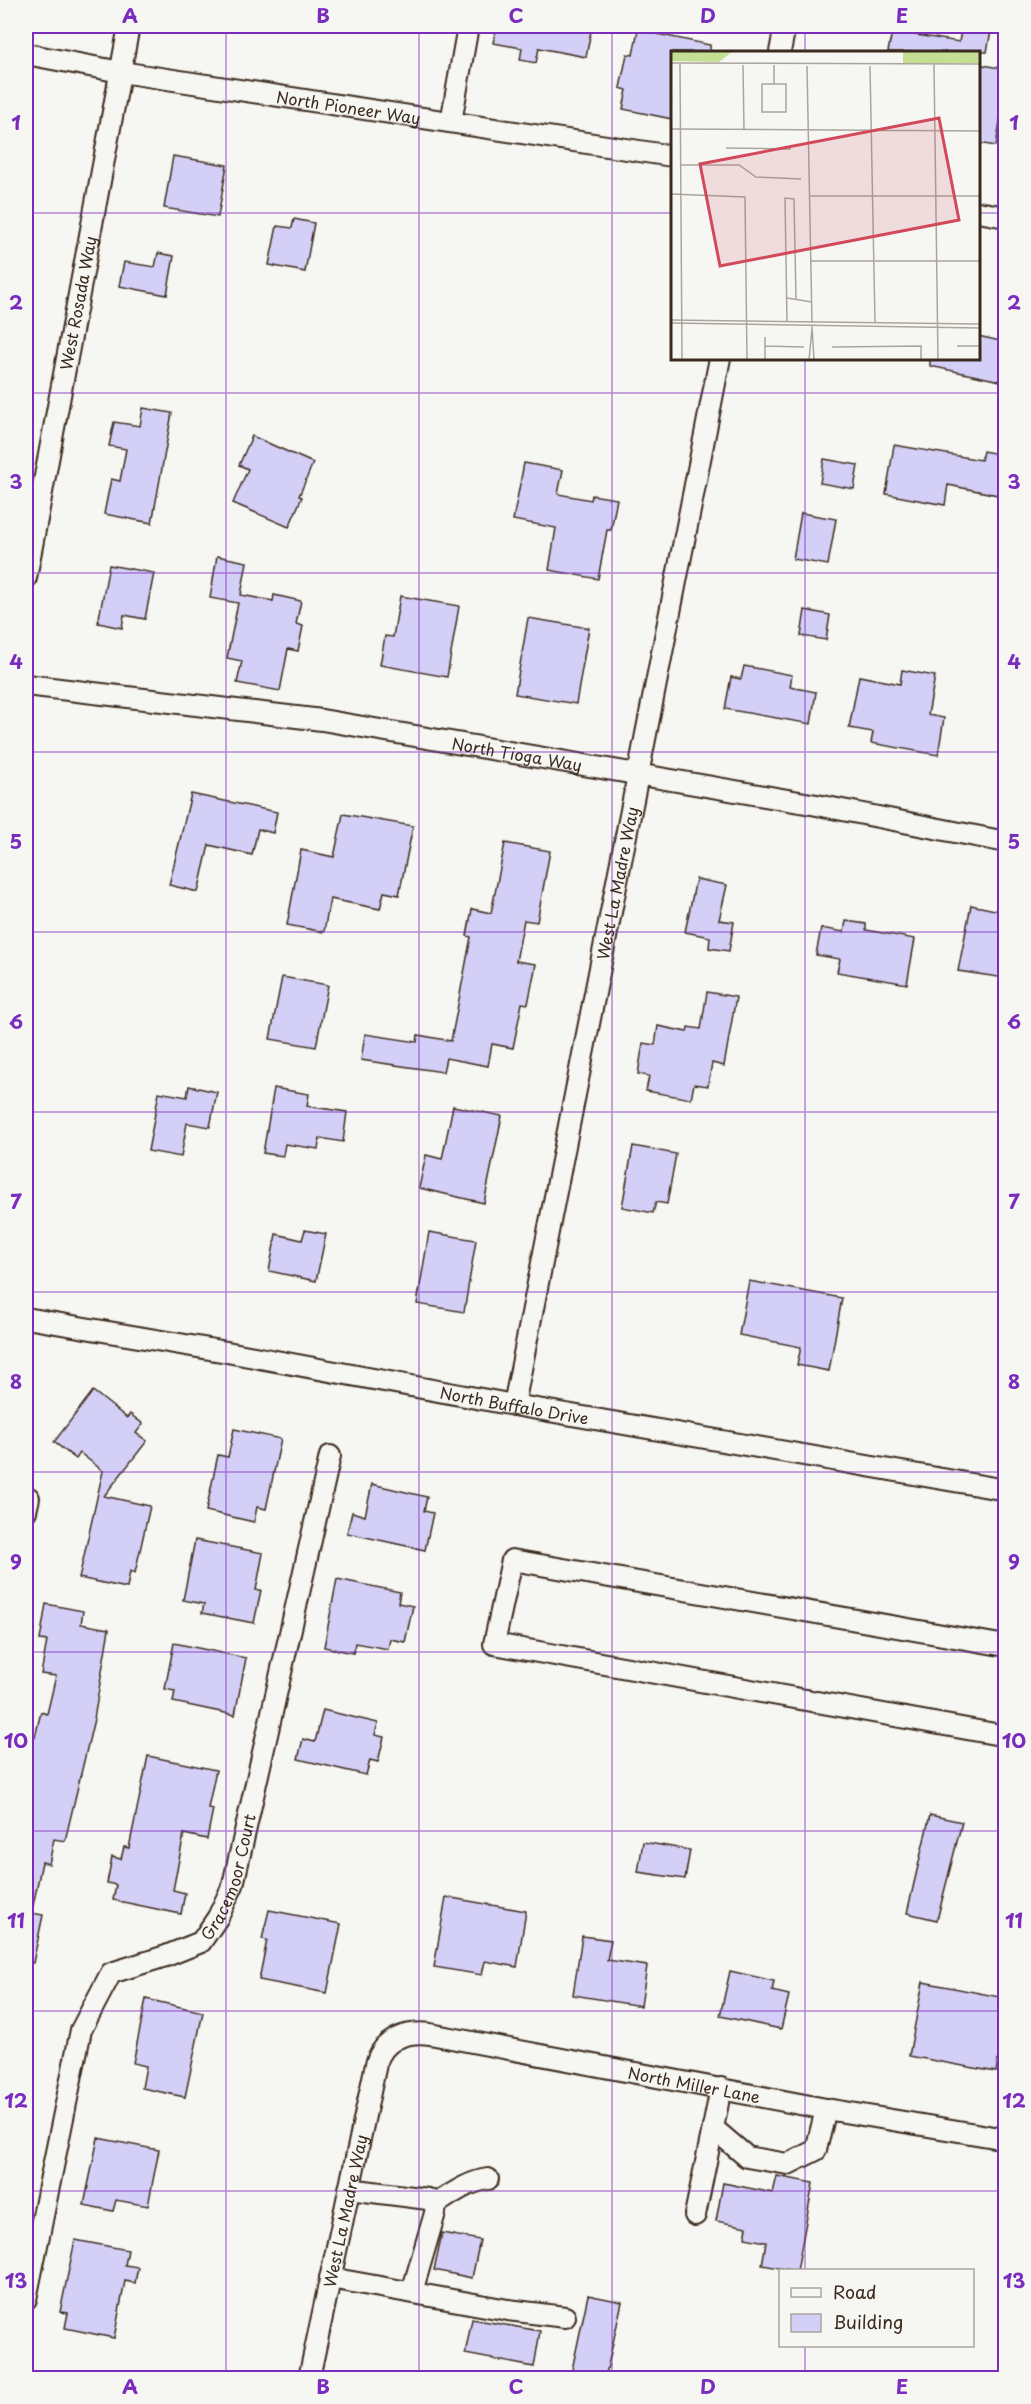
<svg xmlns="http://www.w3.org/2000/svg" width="1031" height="2404" font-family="'Playpen Sans',sans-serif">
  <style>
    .building { fill: #d4cff7; stroke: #3b2a1e; stroke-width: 1.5 }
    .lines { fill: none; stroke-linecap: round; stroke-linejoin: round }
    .minor-casing { stroke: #3b2a1e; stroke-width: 24 }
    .minor { stroke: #f6f6f2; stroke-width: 20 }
    .grid { fill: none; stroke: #7b2cbf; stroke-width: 1.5; stroke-opacity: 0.55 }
    .labels { text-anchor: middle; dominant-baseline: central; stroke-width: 5; stroke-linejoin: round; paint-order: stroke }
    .street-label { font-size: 16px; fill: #3b2a1e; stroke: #f6f6f2 }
    .inset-road { fill: none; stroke: #aba49d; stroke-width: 1.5 }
    .view { fill: #d1495b; fill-opacity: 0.15; stroke: #d1495b; stroke-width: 3 }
    .inset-edge { fill: none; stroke: #3b2a1e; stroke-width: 3 }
    .neatline { fill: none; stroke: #7b2cbf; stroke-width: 2 }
    .grid-label { font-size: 20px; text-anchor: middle; font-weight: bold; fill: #7b2cbf }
  </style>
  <rect width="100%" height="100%" fill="#f6f6f2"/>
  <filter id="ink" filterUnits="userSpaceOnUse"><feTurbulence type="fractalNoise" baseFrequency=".0167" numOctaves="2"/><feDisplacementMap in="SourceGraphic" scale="12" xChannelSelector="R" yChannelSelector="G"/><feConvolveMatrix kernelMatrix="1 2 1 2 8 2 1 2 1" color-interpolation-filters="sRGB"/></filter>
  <g filter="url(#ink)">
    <g class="building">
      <path d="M497 26H592L586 57 539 48 536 63 520 60 522 48 493 43Z"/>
      <path d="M962 26H992L987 52H888L892 31 959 42Z"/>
      <path d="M638 30 710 45V52H672V119L623 109 627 90 620 88 627 54 633 55Z"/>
      <path d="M978 64 1005 69V91L996 146 978 143Z"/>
      <path d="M173 156 227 165 218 217 164 208Z"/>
      <path d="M294 219 314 223 305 272 269 265 277 226 292 228Z"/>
      <path d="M158 253 174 256 167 295 119 286 124 262 155 267Z"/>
      <path d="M978 336 1005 342V382L930 366V358H978Z"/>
      <path d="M143 408 172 413 152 523 104 514 111 479 120 481 126 449 109 446 114 422 140 426Z"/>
      <path d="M252 436 313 463 299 496 302 497 289 527 233 503 248 469 239 465Z"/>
      <path d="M894 445 981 460 983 451 1005 455 998 495 948 485 945 505 886 494Z"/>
      <path d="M824 459 858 465 854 489 820 483Z"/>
      <path d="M524 463 563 470 558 494 591 500 592 495 617 499 611 530H607L598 579 549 570 556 528 513 520Z"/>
      <path d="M801 513 836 519 828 565 793 559Z"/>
      <path d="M217 556 247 562 241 595 273 601 274 595 301 601 296 624 303 626 298 651 288 649 280 691 237 683 242 661 227 658 238 603 210 598Z"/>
      <path d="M109 565 154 573 145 619 124 615 122 628 98 623Z"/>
      <path d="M400 596 459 606 447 677 380 665 385 636 393 637Z"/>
      <path d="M805 610 830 615 826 640 801 636Z"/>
      <path d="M528 618 589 628 576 704 515 694Z"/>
      <path d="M744 666 792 675 790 687 816 692 811 724 725 709 731 677 741 679Z"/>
      <path d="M902 670 935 676 928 715 944 718 938 755 871 743 873 732 849 728 859 676 900 684Z"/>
      <path d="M191 794 277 812 273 833 258 829 252 855 209 845 198 892 169 885Z"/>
      <path d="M343 814 413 826 399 895 384 892 380 909 330 899 324 932 287 925 301 850 334 857Z"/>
      <path d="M505 843 550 851 537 922 524 920 516 961 536 964 528 1004 522 1003 513 1048 492 1044 488 1066 446 1058 443 1072 361 1060 365 1034 417 1042 418 1035 451 1041 471 937 467 936 472 909 491 913Z"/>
      <path d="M696 879 727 885 719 920 734 922 729 951 709 948 710 937 685 932Z"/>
      <path d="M971 905 1005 912V978L958 971Z"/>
      <path d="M846 921 866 924V930L915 939 907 984 837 972 840 959 816 955 821 928 844 932Z"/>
      <path d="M282 977 328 985 316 1047 270 1039Z"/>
      <path d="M707 992 736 997 724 1066 712 1063 708 1086 694 1084 691 1099 646 1091 649 1076 638 1074 643 1043 655 1045 658 1026 687 1032 688 1027 701 1029Z"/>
      <path d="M189 1086 217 1092 210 1127 187 1123 181 1157 148 1151 159 1092 187 1097Z"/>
      <path d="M274 1088 309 1094 307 1106 347 1112 343 1142 320 1138 318 1149 285 1144 283 1156 263 1153Z"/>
      <path d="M453 1106 502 1116 484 1203 419 1188 426 1155 442 1159Z"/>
      <path d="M633 1146 676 1154 667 1204 656 1202 653 1213 622 1207Z"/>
      <path d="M305 1230 326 1234 316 1281 269 1271 276 1234 302 1240Z"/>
      <path d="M429 1232 476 1240 464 1312 417 1304Z"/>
      <path d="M749 1281 842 1298 829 1371 797 1365 801 1347 739 1335Z"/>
      <path d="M93 1391 127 1418 130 1414 143 1424 136 1433 147 1441 104 1496 150 1506 135 1573 130 1571 127 1588 79 1578 103 1471 80 1453 76 1459 54 1442Z"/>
      <path d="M234 1429 281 1439 266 1509 257 1507 254 1522 206 1511 218 1455 228 1457Z"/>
      <path d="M372 1484 427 1497 424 1511 433 1513 425 1550 347 1533 352 1512 365 1516Z"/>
      <path d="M195 1540 263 1553 256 1590H261L254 1623 202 1613 204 1604 183 1600Z"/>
      <path d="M337 1579 400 1592 398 1603 413 1606 405 1642 390 1639 388 1649 355 1643 353 1653 324 1647Z"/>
      <path d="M46 1604 83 1611 81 1624 109 1629 94 1719 65 1841 54 1839 49 1864 42 1862 33 1906 26 1905V1735L35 1737 41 1712 47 1714 56 1676 41 1674 47 1641 40 1640Z"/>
      <path d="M174 1643 246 1658 235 1715 173 1702 175 1691 165 1689Z"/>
      <path d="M323 1710 378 1723 375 1735 384 1737 378 1762 370 1760 366 1775 298 1759 303 1739 315 1742Z"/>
      <path d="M148 1756 216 1770 208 1808 213 1809 207 1839 184 1834 173 1890 185 1893 181 1914 113 1900 116 1885 107 1883 112 1857 121 1859 124 1847 129 1848Z"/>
      <path d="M930 1815 962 1822 937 1920 907 1913Z"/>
      <path d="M643 1842 690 1850 685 1879 638 1872Z"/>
      <path d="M446 1897 526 1911 517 1967 485 1961 482 1975 434 1967Z"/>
      <path d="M269 1910 341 1924 327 1993 259 1980 267 1940 262 1939Z"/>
      <path d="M26 1912 43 1915 33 1963 26 1962Z"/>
      <path d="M582 1936 611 1940 607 1960 647 1966 641 2006 573 1995Z"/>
      <path d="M730 1971 774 1981 772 1991 789 1995 781 2029 720 2016Z"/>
      <path d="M923 1982 1005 1998V2062L998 2060 996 2072 909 2056Z"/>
      <path d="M146 1999 203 2012 185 2097 142 2088 146 2066 133 2063Z"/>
      <path d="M98 2138 159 2150 148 2206 116 2200 113 2211 84 2205Z"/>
      <path d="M777 2176 813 2183 797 2271 762 2265 766 2242 745 2238 747 2227 716 2221 723 2183 773 2193Z"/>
      <path d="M442 2233 480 2240 472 2278 434 2270Z"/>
      <path d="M75 2240 128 2250 125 2265 138 2267 135 2283 125 2281 114 2338 65 2328 68 2313 60 2312Z"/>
      <path d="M588 2295 622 2302 605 2379H570Z"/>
      <path d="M472 2319 540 2331 534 2367 465 2354Z"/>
    </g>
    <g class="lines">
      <g class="minor-casing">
        <g id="minor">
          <path d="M780 52 785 26"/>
          <path id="s1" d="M26 54 121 72 672 156"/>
          <path d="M451 122 468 26"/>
          <path d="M978 212 1006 217"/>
          <path id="s2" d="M26 578 129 26"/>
          <path id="s3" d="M26 685 322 720 817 805 1006 842"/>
          <path id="s4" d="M26 1318 227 1352 514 1405 1006 1490"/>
          <path id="s5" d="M514 1405 720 358"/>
          <path d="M26 1511 29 1498"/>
          <path d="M1006 1646 512 1560 494 1644 1006 1736"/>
          <path d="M721 2088 713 2128 747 2157 788 2164 816 2150 826 2109"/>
          <path d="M349 2189 428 2199 436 2204 435 2213 412 2292"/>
          <path d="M436 2204C453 2193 468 2182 488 2179"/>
          <path d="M695 2215 713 2128"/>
          <path d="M330 2278 508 2310 565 2317"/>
          <path id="s6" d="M26 2299 81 2030 111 1973 166 1956 201 1942 218 1917 233 1885 330 1456"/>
          <path id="s7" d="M309 2378 376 2064C383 2039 406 2031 430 2034L826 2109 1006 2139"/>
        </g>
      </g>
      <use href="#minor" class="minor"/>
    </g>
  </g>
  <path class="grid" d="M226 26V2378M419 26V2378M612 26V2378M805 26V52M26 213H672M978 213H1006M805 358V2270M26 393H1006M26 573H1006M26 752H1006M26 932H1006M26 1112H1006M26 1292H1006M26 1472H1006M26 1652H1006M26 1831H1006M26 2011H1006M26 2191H1006M805 2346V2378"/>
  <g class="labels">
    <g class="street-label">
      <text stroke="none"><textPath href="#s1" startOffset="327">North Pioneer Way</textPath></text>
      <text stroke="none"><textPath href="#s2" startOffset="280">West Rosada Way</textPath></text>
      <text stroke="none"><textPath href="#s3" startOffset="496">North Tioga Way</textPath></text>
      <text stroke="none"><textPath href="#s5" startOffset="532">West La Madre Way</textPath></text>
      <text stroke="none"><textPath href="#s4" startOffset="496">North Buffalo Drive</textPath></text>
      <text stroke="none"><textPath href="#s6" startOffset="506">Gracemoor Court</textPath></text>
      <text stroke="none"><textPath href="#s7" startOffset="658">North Miller Lane</textPath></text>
      <text stroke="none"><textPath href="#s7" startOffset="171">West La Madre Way</textPath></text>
    </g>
  </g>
  <g transform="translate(671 51)">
    <rect width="309" height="309" fill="#f6f6f2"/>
    <path d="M0 0H62L48 11 0 10ZM232 0H309V12H232Z" fill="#c4de94"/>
    <path class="inset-road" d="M0 12 309 13M9 13 11 309M263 13 267 309M72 14 73 79M136 15 141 272M199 15 204 272M91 33H115V61H91ZM103 33V14M0 78 309 80M55 97 120 98M9 114H68L85 126 130 128M0 143 74 146 76 309M138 145H309M140 210H309M116 247 141 251M0 269 309 273M116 270 114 147 123 148 125 248M0 272 309 277M141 275 143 309M94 295 133 296M286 295H309M161 296 250 295V309M94 309V286M138 309 141 278"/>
    <path class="view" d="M268 67 288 169 49 215 29 113Z"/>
    <rect width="309" height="309" class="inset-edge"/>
  </g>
  <rect width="1031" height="2404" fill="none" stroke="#f6f6f2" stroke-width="66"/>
  <rect x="779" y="2269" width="195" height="78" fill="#f6f6f2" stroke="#aba49d" stroke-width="1.5"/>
  <rect x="791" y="2288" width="30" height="9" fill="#f6f6f2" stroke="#aba49d" stroke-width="1.5"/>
  <text x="833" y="2299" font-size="18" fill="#3b2a1e">Road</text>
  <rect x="791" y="2314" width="30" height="18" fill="#d4cff7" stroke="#aba49d" stroke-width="1.5"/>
  <text x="833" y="2329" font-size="18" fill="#3b2a1e">Building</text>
  <rect x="33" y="33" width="965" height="2338" class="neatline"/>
  <g class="grid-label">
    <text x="130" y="23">A</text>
    <text x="323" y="23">B</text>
    <text x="516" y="23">C</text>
    <text x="708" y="23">D</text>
    <text x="902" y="23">E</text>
    <text x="16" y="130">1</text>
    <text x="1014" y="130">1</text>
    <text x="16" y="310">2</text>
    <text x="1014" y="310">2</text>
    <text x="16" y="489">3</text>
    <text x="1014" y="489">3</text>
    <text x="16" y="669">4</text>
    <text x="1014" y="669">4</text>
    <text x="16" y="849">5</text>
    <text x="1014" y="849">5</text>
    <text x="16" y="1029">6</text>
    <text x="1014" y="1029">6</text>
    <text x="16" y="1209">7</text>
    <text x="1014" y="1209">7</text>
    <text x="16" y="1389">8</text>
    <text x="1014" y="1389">8</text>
    <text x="16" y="1569">9</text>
    <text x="1014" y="1569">9</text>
    <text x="16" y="1748">10</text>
    <text x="1014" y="1748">10</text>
    <text x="16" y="1928">11</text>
    <text x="1014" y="1928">11</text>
    <text x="16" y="2108">12</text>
    <text x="1014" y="2108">12</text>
    <text x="16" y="2288">13</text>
    <text x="1014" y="2288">13</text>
    <text x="130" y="2394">A</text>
    <text x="323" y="2394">B</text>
    <text x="516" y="2394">C</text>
    <text x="708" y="2394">D</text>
    <text x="902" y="2394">E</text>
  </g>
</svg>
